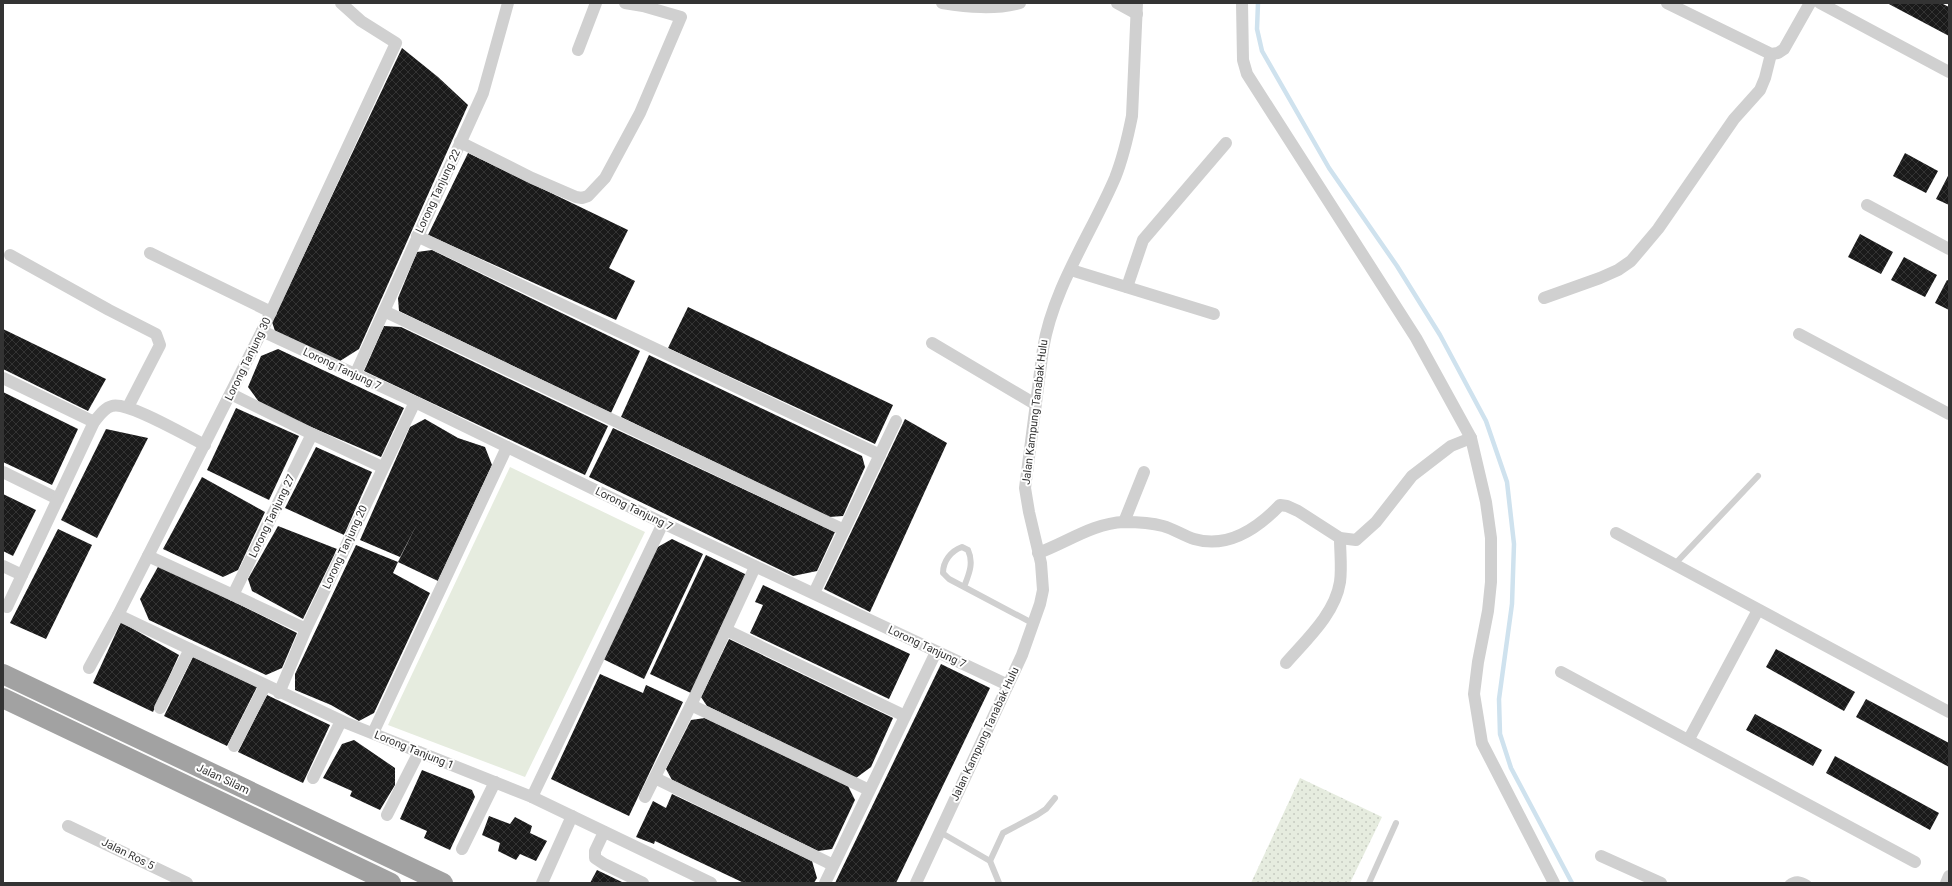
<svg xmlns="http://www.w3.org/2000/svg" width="1952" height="886" font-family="Roboto,sans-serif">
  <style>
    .grass { fill: url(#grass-dots) }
    .park { fill: #e6ecdf }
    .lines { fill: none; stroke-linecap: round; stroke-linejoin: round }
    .stream { stroke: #cfe2ee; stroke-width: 4.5 }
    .building { fill: url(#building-cross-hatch) }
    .service { stroke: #d0d0d0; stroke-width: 6 }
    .minor { stroke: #d0d0d0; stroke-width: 12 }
    .trunk { stroke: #a2a2a2; stroke-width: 20 }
    .labels { text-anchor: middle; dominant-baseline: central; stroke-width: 4; stroke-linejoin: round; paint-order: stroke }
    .street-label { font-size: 11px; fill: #333; stroke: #fff }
  </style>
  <defs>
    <pattern id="grass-dots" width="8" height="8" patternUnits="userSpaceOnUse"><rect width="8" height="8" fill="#e6ecdf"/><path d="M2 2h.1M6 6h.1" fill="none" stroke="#c6cbc0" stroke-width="1.8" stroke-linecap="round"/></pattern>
    <pattern id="building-cross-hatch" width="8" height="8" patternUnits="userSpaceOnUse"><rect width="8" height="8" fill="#1a1a1a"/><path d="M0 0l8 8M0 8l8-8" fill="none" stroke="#333"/></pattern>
  </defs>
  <rect width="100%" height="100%" fill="#fff"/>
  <path class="grass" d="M1300 778 1382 817 1350 883H1251Z"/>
  <path class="park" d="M510 467 645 532 525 777 388 725Z"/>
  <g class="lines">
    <path class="stream" d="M1258 3 1257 29 1262 51 1329 168 1397 266 1440 335 1486 421 1507 482 1514 544 1512 604 1499 699 1500 734 1511 768 1572 883"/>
  </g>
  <g class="building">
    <path d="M1887 3H1941L1949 7V36Z"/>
    <path d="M402 48 438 77 468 105 359 349 340 361 277 337 272 322Z"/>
    <path d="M468 153 628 230 609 268 635 281 616 320 428 235Z"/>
    <path d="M1905 153 1938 171 1926 193 1893 176Z"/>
    <path d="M1949 174V205L1936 199Z"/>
    <path d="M1860 234 1893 252 1881 274 1848 257Z"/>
    <path d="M432 250 640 351 611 413 399 311 398 298 417 252Z"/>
    <path d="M1904 257 1937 275 1925 297 1891 280Z"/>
    <path d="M1947 280 1949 281V310L1935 303Z"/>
    <path d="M688 307 893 405 875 444 668 348Z"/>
    <path d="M384 326 401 327 608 426 585 475 364 371Z"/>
    <path d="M3 329 106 379 88 411 3 369Z"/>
    <path d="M278 349 404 408 381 457 262 406 248 387 261 356Z"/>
    <path d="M649 355 862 456 865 467 843 516 829 517 621 417Z"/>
    <path d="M3 392 78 429 52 485 3 462Z"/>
    <path d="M236 408 299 436 269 500 207 470Z"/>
    <path d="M425 419 458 438 485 447 492 465 438 581 398 562 417 524 400 557 360 540 410 427Z"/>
    <path d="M905 419 947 443 870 612 824 589Z"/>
    <path d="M613 428 835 532 817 571 793 576 589 477Z"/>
    <path d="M106 429 148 438 97 538 61 520Z"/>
    <path d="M316 447 372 472 344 535 285 508Z"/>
    <path d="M202 477 265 512 238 570 223 577 163 549Z"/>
    <path d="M3 494 36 510 13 556 3 551Z"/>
    <path d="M278 526 337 549 303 619 252 591 248 579Z"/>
    <path d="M58 529 92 545 46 639 10 623Z"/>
    <path d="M672 539 703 554 644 679 603 659 656 548Z"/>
    <path d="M356 545 398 562 393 573 430 593 374 713 359 721 331 705 295 690V674Z"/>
    <path d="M706 555 747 575 691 693 650 674Z"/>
    <path d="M159 565 297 633 282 668 266 675 149 620 140 599Z"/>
    <path d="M763 585 910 654 889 699 750 633 763 605 755 602Z"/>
    <path d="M121 622 179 655 153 712 93 683Z"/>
    <path d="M729 639 893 718 871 767 856 778 707 706 701 697Z"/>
    <path d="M1776 649 1855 692 1844 711 1766 667Z"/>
    <path d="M193 657 257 687 227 746 164 716Z"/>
    <path d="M941 664 990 688 896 883H835Z"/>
    <path d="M600 674 643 693 646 685 683 702 629 816 551 779Z"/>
    <path d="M267 695 330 725 303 783 238 752Z"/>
    <path d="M1866 699 1949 743V767L1856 717Z"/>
    <path d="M1755 714 1822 750 1813 766 1746 730Z"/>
    <path d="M705 718 848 786 855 800 832 849 818 851 672 780 666 769 691 720Z"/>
    <path d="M354 740 395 768V785L380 810 350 796 352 791 323 778 342 744Z"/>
    <path d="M1835 756 1939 813 1930 830 1826 773Z"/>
    <path d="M422 770 472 790 475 797 450 850 424 838 427 831 400 819Z"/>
    <path d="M672 794 812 861 817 878 814 883H744L655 841 654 844 636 837 653 801 666 808Z"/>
    <path d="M489 816 510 824 515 817 532 826 530 833 547 841 536 861 520 854 516 860 498 851 500 843 482 835Z"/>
    <path d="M597 870 624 883H590Z"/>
  </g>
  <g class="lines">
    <g class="service">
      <path d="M1674 565 1758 476"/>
      <path d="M964 587C969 574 974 563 968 550L962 547C951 551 943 561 943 573L949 579 1034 624"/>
      <path d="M940 832 990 861 999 883"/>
      <path d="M990 861 1003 833 1037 815 1046 809 1055 798"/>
      <path d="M1369 883 1396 823"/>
      <path d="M1788 883C1795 877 1801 879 1808 883"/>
    </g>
    <g class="minor">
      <path d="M942 3C968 7 994 10 1020 3"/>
      <path d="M1117 3 1137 14"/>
      <path d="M1242 3 1243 60 1247 74 1416 338 1471 438 1486 502 1491 538V582L1488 611 1478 662 1474 694 1482 743 1554 883"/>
      <path d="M1667 3 1771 54 1778 53 1784 49 1810 3"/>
      <path d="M1820 3 1949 72"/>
      <path d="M578 50 596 3"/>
      <path d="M460 142 532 178 576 197 582 198 588 196 605 178 640 113 681 17 643 6 625 3"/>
      <path d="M1867 205 1949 249"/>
      <path d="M417 236 880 455"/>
      <path d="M150 253 271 312"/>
      <path d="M10 255 109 310 156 334 160 345 128 407"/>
      <path d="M1071 270 1214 314"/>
      <path d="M1127 287 1143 240 1226 143"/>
      <path d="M1544 298 1600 278 1618 270 1631 261 1658 229 1734 119 1760 90 1765 78 1771 54"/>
      <path d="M384 311 844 530"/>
      <path d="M262 331 415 402 663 523 1008 685"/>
      <path d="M1799 334 1949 414"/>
      <path d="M932 343 1035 404"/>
      <path d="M355 375 483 93 508 3"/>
      <path d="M3 378 94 422"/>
      <path d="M231 394 312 434"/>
      <path d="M3 472 58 499"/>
      <path d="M1124 522 1144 472"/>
      <path d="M1616 533 1949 712"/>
      <path d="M1038 553C1066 543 1093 523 1124 522 1135 522 1152 523 1163 526 1174 529 1184 536 1194 539 1228 549 1258 528 1280 505L1287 506 1298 511 1340 538 1356 540 1376 522 1412 476 1451 446 1471 438"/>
      <path d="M148 556 233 595"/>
      <path d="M3 566 22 575"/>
      <path d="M814 593 896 421"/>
      <path d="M7 607 94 422C99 416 104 408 112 406 128 401 188 437 205 445"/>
      <path d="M118 615 344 722 532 797 711 883"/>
      <path d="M306 629 233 595 312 434 382 467"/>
      <path d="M726 630 905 716"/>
      <path d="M1286 663C1306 640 1335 614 1340 582 1342 568 1340 552 1340 538"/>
      <path d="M89 668 118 615 262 331 396 43 361 21 341 3"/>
      <path d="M1561 672 1915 862"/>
      <path d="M279 693 306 629 415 402"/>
      <path d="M691 705 869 790"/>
      <path d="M160 708 190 649"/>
      <path d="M373 733 507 447"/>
      <path d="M1689 739 1758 610"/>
      <path d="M234 746 265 686"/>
      <path d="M313 778 341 721"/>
      <path d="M655 778 833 865"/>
      <path d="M532 797 663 523"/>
      <path d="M645 797 691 705 755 567"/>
      <path d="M387 815 419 752"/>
      <path d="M68 826 187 883"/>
      <path d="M604 832 595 851V858L604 864 643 883"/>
      <path d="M462 849 495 782"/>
      <path d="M1601 856 1661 883"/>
      <path d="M542 883 572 816"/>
      <path d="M825 883 936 652"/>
      <path d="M916 883 1022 655 1040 604 1043 590 1041 563 1029 512 1025 488 1043 349C1053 288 1091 234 1115 178 1123 158 1128 136 1132 116L1137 3"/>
      <path d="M1946 883 1949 876"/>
    </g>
    <g class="trunk">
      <path d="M3 674 443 883"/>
      <path d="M3 698 391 883"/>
    </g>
  </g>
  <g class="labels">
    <g class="street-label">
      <text transform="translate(438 191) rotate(-65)">Lorong Tanjung 22</text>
      <text transform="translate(248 359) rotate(-64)">Lorong Tanjung 30</text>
      <text transform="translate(342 369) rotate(25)">Lorong Tanjung 7</text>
      <text transform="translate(1035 412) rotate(-83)">Jalan Kampung Tanabak Hulu</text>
      <text transform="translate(634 509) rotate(26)">Lorong Tanjung 7</text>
      <text transform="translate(272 516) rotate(-64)">Lorong Tanjung 27</text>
      <text transform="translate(345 547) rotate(-65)">Lorong Tanjung 20</text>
      <text transform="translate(927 647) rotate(25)">Lorong Tanjung 7</text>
      <text transform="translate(985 734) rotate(-65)">Jalan Kampung Tanabak Hulu</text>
      <text transform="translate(414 750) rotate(22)">Lorong Tanjung 1</text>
      <text transform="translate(223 779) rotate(25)">Jalan Silam</text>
      <text transform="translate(128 854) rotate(26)">Jalan Ros 5</text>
    </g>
  </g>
  <rect width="1952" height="886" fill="none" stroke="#333333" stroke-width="8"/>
</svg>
